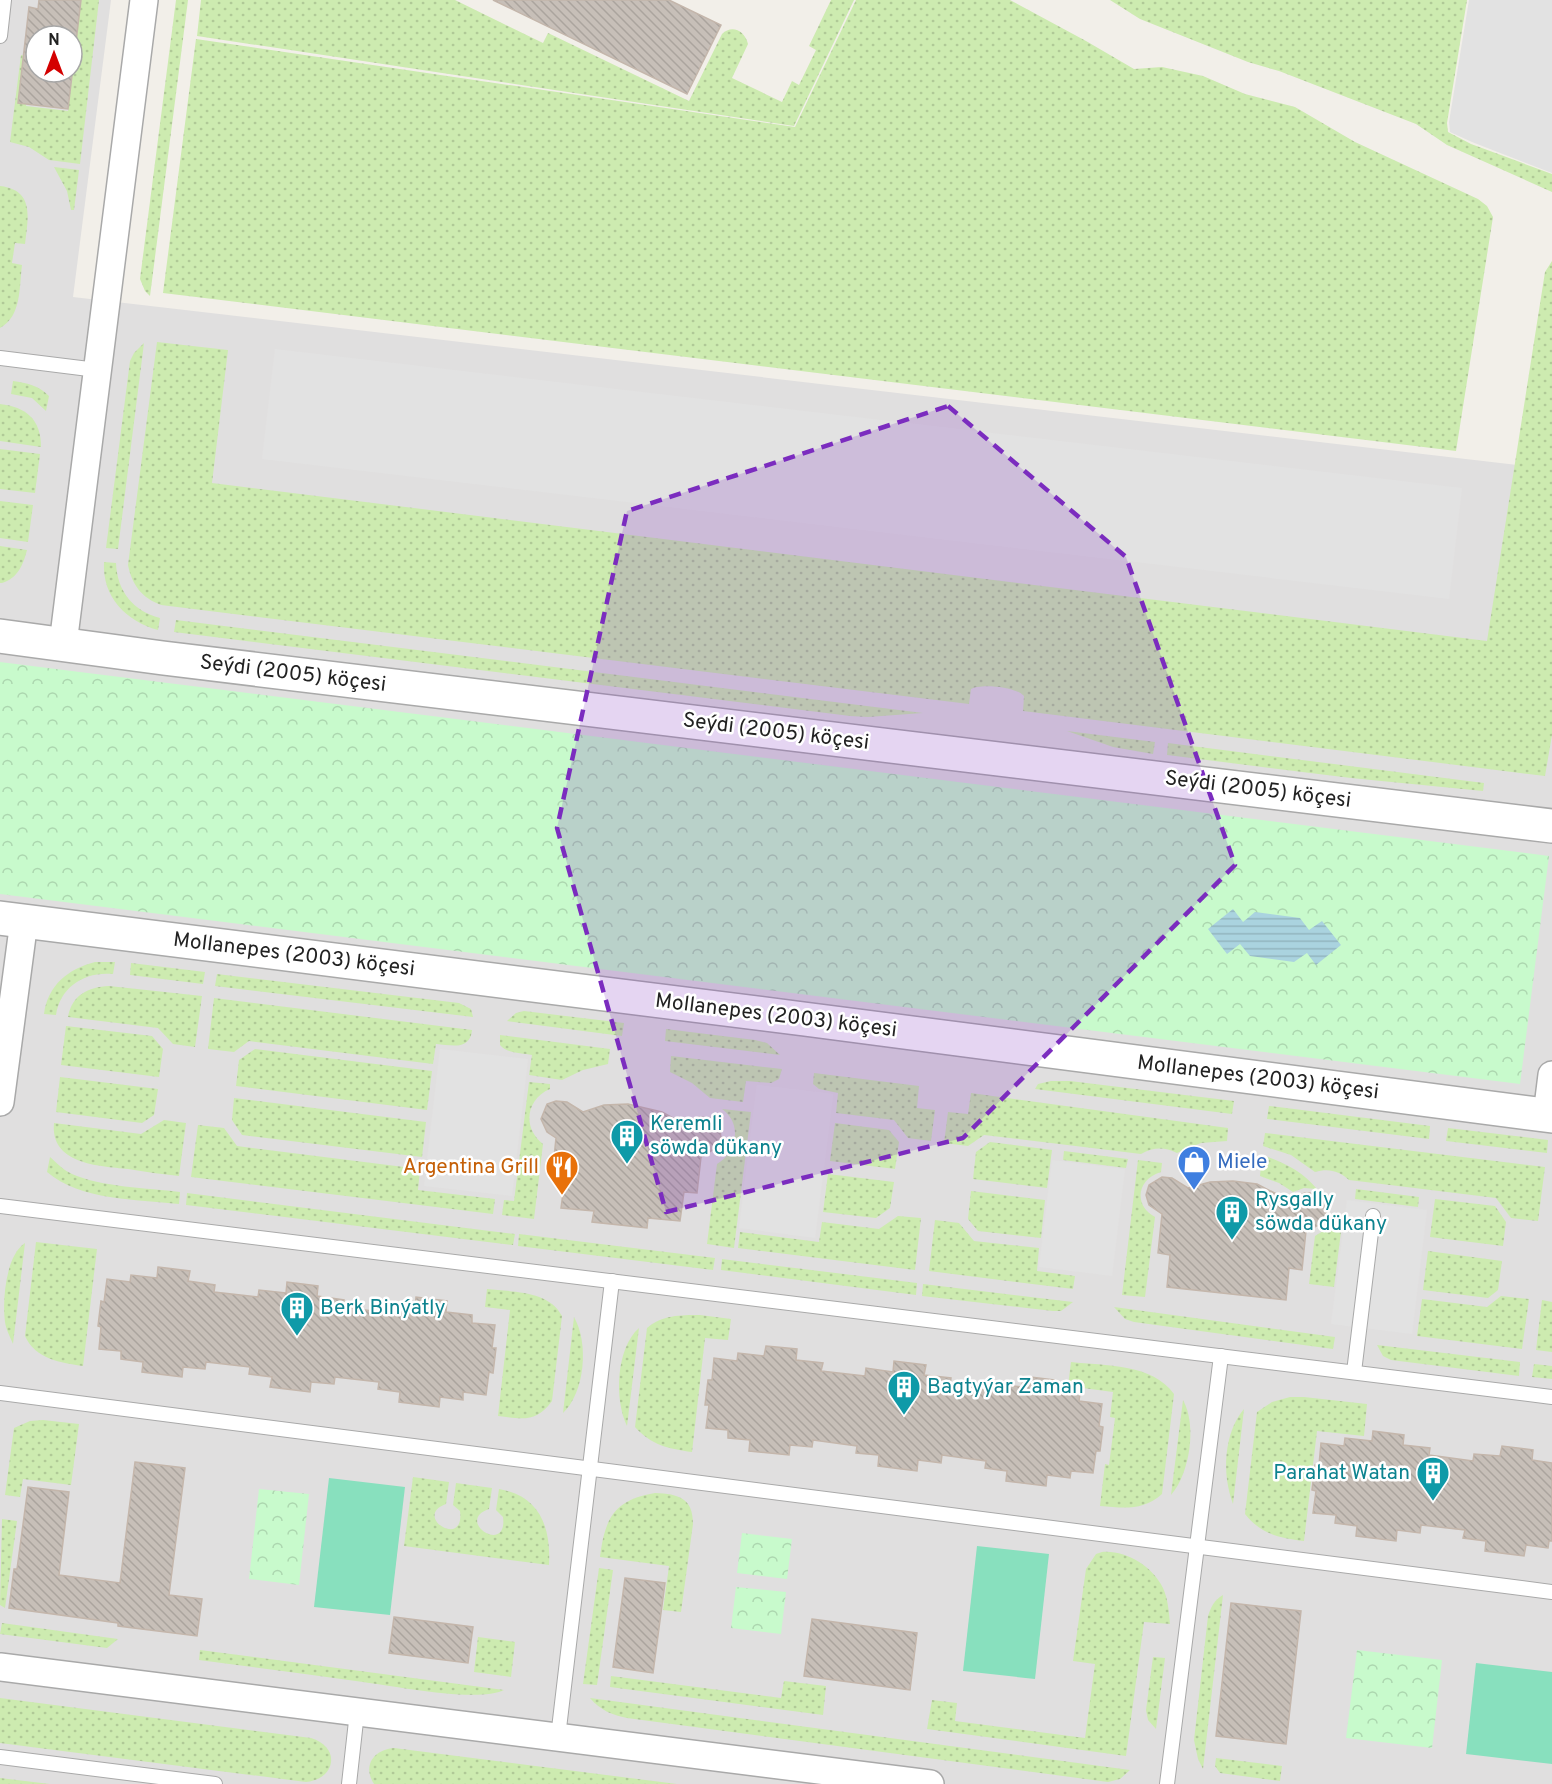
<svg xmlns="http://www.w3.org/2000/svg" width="1552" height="1784" font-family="Overpass,sans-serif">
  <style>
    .residential { fill: #e0dfdf; fill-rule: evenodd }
    .grass { fill: url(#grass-dots) }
    .park { fill: url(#park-crowns) }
    .pitch { fill: #88e0be }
    .parking { fill: #e2e2e2 }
    .water { fill: url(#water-rules) }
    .building { fill: url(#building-back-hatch); stroke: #c4b6ab; stroke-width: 1.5; fill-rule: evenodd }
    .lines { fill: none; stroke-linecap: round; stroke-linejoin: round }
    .service-casing { stroke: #a9a9a9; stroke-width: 16 }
    .minor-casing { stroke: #a9a9a9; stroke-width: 30 }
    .tertiary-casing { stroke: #a9a9a9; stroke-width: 36 }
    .service { stroke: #fff; stroke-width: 14 }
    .minor { stroke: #fff; stroke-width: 27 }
    .tertiary { stroke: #fff; stroke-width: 33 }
    .marked { fill: #7b2cbf; fill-opacity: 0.2; stroke: #7b2cbf; stroke-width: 4.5; stroke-dasharray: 12 8; stroke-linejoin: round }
    .labels { text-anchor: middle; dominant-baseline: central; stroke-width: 5; stroke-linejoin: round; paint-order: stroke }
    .street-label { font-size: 21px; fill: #222; stroke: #fff }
    .culture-label { font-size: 21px; fill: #0d838f; stroke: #fff; text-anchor: start }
    .shop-label { font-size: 21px; fill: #366cbe; stroke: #fff; text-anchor: start }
    .food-label { font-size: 21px; fill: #c56008; stroke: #fff; text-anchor: end }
  </style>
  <defs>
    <pattern id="grass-dots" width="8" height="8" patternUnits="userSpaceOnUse" patternTransform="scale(1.5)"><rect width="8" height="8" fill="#cdebb0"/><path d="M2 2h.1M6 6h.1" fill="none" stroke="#b0c997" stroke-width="1.8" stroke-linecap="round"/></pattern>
    <pattern id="park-crowns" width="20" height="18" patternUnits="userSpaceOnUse" patternTransform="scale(1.5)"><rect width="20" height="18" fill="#c8facc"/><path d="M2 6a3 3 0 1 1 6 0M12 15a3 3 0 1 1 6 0" fill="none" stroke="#acd6af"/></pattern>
    <pattern id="water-rules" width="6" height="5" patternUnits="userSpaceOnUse" patternTransform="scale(1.5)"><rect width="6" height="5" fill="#aad3df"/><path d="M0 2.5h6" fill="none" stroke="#92b5bf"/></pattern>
    <pattern id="building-back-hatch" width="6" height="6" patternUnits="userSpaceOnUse" patternTransform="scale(1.5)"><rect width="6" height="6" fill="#c7bfb8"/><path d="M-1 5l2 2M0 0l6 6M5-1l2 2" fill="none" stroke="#aba49e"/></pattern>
  </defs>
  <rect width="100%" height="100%" fill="#f2efe9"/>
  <path class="residential" d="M0 0H111L73 297 1552 469V1784H0ZM36 36H72V72H36Z"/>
  <g class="grass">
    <path d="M81 0H99L80 164 49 160 29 147 10 142 21 55 32 57 26 106 68 111Z"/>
    <path d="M176 0H188L150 296 145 291 140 279Z"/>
    <path d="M201 0H455L543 43 548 33 689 101 722 34C732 24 745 31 748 44L732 78 782 102 792 81 799 85 816 50 809 46 831 0H854L794 126 197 36Z"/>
    <path d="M856 0H1010L1086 41 1134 69 1162 67 1203 76 1245 94 1295 107 1355 142 1478 199 1487 206 1493 217 1456 451 163 293 196 39 795 127Z"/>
    <path d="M1110 0H1467L1447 123 1448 132 1471 144 1552 174V192L1447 145 1416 124 1279 71 1248 62 1140 19Z"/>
    <path d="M54 167 79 170 74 210H71L67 191Z"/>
    <path d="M0 186C35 190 28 218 25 244L15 243 12 263 22 265C19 287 22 316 0 328Z"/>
    <path d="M1552 261V735L1545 776 1023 711 1024 696C1017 687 981 683 971 689L969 704 161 605C142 598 132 585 128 565L157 342 228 350 212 483 1487 641 1545 272Z"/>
    <path d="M144 343 118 549 106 548 130 361 134 353Z"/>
    <path d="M13 381C27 383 38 385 49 396L46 411 32 398 11 394Z"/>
    <path d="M0 404C26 407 41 419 41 447L0 441Z"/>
    <path d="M0 449 40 454 35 493 0 489Z"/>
    <path d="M0 501 33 505 28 542 0 538Z"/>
    <path d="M0 546 27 550C23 565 18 578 2 583H0Z"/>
    <path d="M104 562 116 563C117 591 133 611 160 618L158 630C126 621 102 597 104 562Z"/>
    <path d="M176 620 923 713 868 717 850 716 174 632Z"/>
    <path d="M1067 731 1155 742 1153 754 1113 747Z"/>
    <path d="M1168 743 1484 783 1483 791 1351 778 1167 755Z"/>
    <path d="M95 962H115L113 974C85 971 60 987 56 1015L44 1014C48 985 68 969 95 962Z"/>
    <path d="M131 963 205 972 203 984 130 975Z"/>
    <path d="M217 974 459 1003 471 1009 473 1017 215 986Z"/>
    <path d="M109 986 202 996 195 1047 173 1044 158 1028 68 1017C72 995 88 987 109 986Z"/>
    <path d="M214 998 472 1030C470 1051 451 1045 436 1044L433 1064 249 1041 234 1052 208 1049Z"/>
    <path d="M524 1011 624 1023 622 1036 507 1021 516 1013Z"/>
    <path d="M66 1026 152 1036 163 1049 159 1077 61 1065Z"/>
    <path d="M666 1029 755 1040 767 1043 780 1055 665 1041Z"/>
    <path d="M500 1035 610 1049 608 1064 583 1070 562 1080 529 1075 532 1055C521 1053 508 1054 500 1045Z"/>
    <path d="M255 1049 432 1071 427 1110 236 1086 239 1060Z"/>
    <path d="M671 1056 782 1069 779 1079 771 1083 746 1081 743 1102 710 1098 692 1083 670 1072Z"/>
    <path d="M814 1073 919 1086 917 1108 935 1110 931 1141 908 1138 894 1120 836 1113 838 1093 819 1089 813 1084Z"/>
    <path d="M60 1077 158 1089 154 1115 142 1123 56 1112Z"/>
    <path d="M1051 1081H1070L1234 1101 1232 1114 1035 1089 1038 1084Z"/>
    <path d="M529 1082 550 1084V1089C526 1099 522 1128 543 1144L534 1219 502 1215 504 1200 514 1201Z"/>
    <path d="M971 1093 1228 1128 1227 1141 1201 1143 1177 1153C1164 1147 1154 1147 1141 1154L984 1135 968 1146 944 1143 948 1112 968 1114Z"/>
    <path d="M234 1098 426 1122 422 1157 242 1135 232 1120Z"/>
    <path d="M1269 1106 1430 1126 1429 1139 1267 1119Z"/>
    <path d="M722 1109 751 1112 734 1248 707 1244 717 1164C738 1152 742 1123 722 1109Z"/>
    <path d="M164 1120 186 1123 179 1176C162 1174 145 1172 128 1169 98 1166 50 1164 54 1123L141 1134Z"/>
    <path d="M835 1123 889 1130 899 1142 895 1169 830 1161Z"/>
    <path d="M198 1125 224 1128 237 1146 420 1169 418 1190 495 1199 493 1214 191 1177Z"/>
    <path d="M1448 1128 1548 1140 1547 1153 1446 1141Z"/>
    <path d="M1265 1133 1545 1167 1538 1221 1511 1218 1496 1198 1349 1180C1339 1171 1329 1168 1315 1172L1291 1155 1263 1146Z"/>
    <path d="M990 1142 1052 1150 1047 1188 973 1179 976 1152Z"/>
    <path d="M1064 1151 1128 1159 1126 1168 1063 1160Z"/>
    <path d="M1262 1155C1284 1162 1303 1172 1317 1189L1304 1188 1293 1192 1279 1183 1260 1176Z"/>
    <path d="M50 1157C57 1163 63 1170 72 1174 101 1187 148 1188 180 1192L179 1204C136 1199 81 1201 47 1172Z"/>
    <path d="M1138 1160 1162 1163 1161 1172C1137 1179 1133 1205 1155 1217L1145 1297 1122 1295Z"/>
    <path d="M828 1174 894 1182 890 1208 876 1218 823 1212Z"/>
    <path d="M1356 1189 1419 1197 1418 1207 1355 1199Z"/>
    <path d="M971 1191 1045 1200 1041 1238 978 1231 968 1219Z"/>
    <path d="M187 1193 515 1234 513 1245 186 1205Z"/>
    <path d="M1435 1199 1495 1206 1506 1222 1503 1246 1430 1237Z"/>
    <path d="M1334 1214 1343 1216 1334 1287 1309 1284 1315 1236 1328 1228Z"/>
    <path d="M898 1216 921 1218 915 1270 738 1248 740 1232 819 1242 822 1222 879 1229Z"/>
    <path d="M935 1220 959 1223 974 1241 1039 1248 1037 1271 1075 1276 1073 1289 929 1271Z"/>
    <path d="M519 1234 715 1258 713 1270 518 1246Z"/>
    <path d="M36 1242 97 1249 83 1366C61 1363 35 1359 25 1336Z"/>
    <path d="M25 1243 13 1344C10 1337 6 1329 5 1322 2 1300 6 1255 25 1243Z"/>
    <path d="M1428 1251 1502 1261 1498 1290 1488 1298 1423 1290Z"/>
    <path d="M722 1259 917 1283 916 1295 721 1270Z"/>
    <path d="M923 1284 1073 1302 1061 1311H1053L922 1296Z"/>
    <path d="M487 1289C511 1292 549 1290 562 1316L552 1401C536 1423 523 1419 498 1416L510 1310 485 1307Z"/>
    <path d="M1501 1296 1529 1299 1522 1349 1417 1336 1422 1299 1487 1307Z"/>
    <path d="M1542 1300 1552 1302V1352L1536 1350Z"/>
    <path d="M1114 1307 1335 1337 1333 1349 1134 1322 1125 1319Z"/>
    <path d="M700 1315 731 1319 728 1340 705 1338 692 1452C669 1449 651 1445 635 1427L647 1328C662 1315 680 1315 700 1315Z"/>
    <path d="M574 1317C589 1343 585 1392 563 1413Z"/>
    <path d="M639 1328 627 1426C614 1400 616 1348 639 1328Z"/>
    <path d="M1377 1345 1520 1362 1519 1376 1391 1360 1383 1356Z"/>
    <path d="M1071 1362C1105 1366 1152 1363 1174 1394L1162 1494C1143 1511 1124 1508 1100 1506L1105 1464 1109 1465 1115 1418 1110 1417 1113 1392 1068 1386Z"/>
    <path d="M1534 1364 1552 1366V1379L1532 1377Z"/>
    <path d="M1290 1397H1304L1367 1404 1364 1436 1317 1431 1304 1541C1279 1538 1261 1534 1245 1514L1257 1412 1272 1402Z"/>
    <path d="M1183 1400C1197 1425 1190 1473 1171 1495Z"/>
    <path d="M1244 1409 1233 1504C1222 1475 1223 1434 1244 1409Z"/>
    <path d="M43 1420 79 1424 71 1485 23 1479 20 1497 5 1495 14 1428 30 1421Z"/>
    <path d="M413 1477 449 1482 446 1504C412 1516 465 1550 460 1511L453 1505 456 1483 492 1488 489 1509C454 1521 508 1556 503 1517L496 1510 499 1489C540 1496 551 1527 549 1565L404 1546Z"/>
    <path d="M655 1493C679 1494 693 1498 693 1524L681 1612 663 1610 669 1566 600 1557C605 1518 614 1500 655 1493Z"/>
    <path d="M2 1519 17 1521 5 1608 0 1605Z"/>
    <path d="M1102 1552C1126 1550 1152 1566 1163 1588 1168 1599 1169 1612 1170 1624L1144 1622 1126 1756 927 1729 932 1700 957 1703 955 1721 1085 1738 1095 1664 1073 1661 1086 1569 1096 1554Z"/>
    <path d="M599 1568 613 1570 597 1685 583 1684Z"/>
    <path d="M1223 1595 1203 1769 1198 1759 1194 1740 1208 1616C1211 1607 1214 1600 1223 1595Z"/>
    <path d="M2 1623 118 1639 107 1648 0 1634Z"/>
    <path d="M478 1637 515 1642 511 1677 474 1672Z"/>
    <path d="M200 1650 504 1690C478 1703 394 1686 363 1682 308 1674 253 1667 199 1660Z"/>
    <path d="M1153 1657 1165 1658 1156 1729 1148 1720 1146 1710Z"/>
    <path d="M611 1676 781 1698 784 1681 826 1686 823 1715 610 1687Z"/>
    <path d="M0 1698 311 1738C341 1747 336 1779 306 1782L0 1743Z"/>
    <path d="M590 1698 1130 1770 1120 1779 1108 1782 627 1718C612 1715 600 1710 590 1698Z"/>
    <path d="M394 1748 677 1784H374C362 1765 374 1750 394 1748Z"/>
    <path d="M1216 1758 1282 1766 1280 1781 1220 1773 1215 1766Z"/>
    <path d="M0 1778 50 1784H0Z"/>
  </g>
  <g class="park">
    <path d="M0 662 1549 856 1520 1084 0 894Z"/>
    <path d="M259 1489 309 1494 299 1585 249 1579Z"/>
    <path d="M742 1533 792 1539 787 1579 737 1573Z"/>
    <path d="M736 1587 786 1592 781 1634 731 1628Z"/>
    <path d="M1357 1650 1442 1660 1432 1748 1346 1738Z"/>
  </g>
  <g class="pitch">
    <path d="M329 1478 405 1487 390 1615 314 1607Z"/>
    <path d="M977 1546 1049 1554 1035 1679 963 1671Z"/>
    <path d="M1476 1663 1552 1672V1764L1466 1754Z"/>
  </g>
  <g class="parking">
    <path d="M1469 0H1552V173L1472 142 1450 132 1449 122Z"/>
    <path d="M275 349 1462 488 1449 599 262 459Z"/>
    <path d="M440 1049 528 1059 512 1196 424 1186Z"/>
    <path d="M757 1085 833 1094 815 1238 739 1228Z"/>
    <path d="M1052 1160 1125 1169 1112 1276 1039 1267Z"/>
    <path d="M1347 1200 1427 1210 1412 1334 1331 1324Z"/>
  </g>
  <path class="water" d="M1233 909 1243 922 1255 912 1300 918 1309 930 1322 921 1341 945 1316 965 1307 953 1294 962 1250 956 1240 944 1227 954 1208 929Z"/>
  <g class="building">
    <path d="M39 0H81L68 109 18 103 29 7 38 9ZM36 36H72V72H36Z"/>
    <path d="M493 0H669L721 25 687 94Z"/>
    <path d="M556 1101 567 1102 583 1112 604 1105 628 1104 662 1112 682 1123 699 1117 709 1118 714 1120 720 1128 721 1139 716 1148 701 1157 697 1193 684 1192 680 1221 648 1218 647 1228 592 1222 594 1211 561 1208 565 1178 552 1177 556 1138 547 1132 541 1119 547 1104Z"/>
    <path d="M1162 1177 1172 1178 1188 1188 1210 1182 1233 1181 1257 1184 1288 1200 1305 1193H1310L1320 1197 1326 1205V1215L1321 1224 1306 1231 1302 1270 1289 1268 1286 1300 1167 1287 1170 1255 1158 1253 1162 1214 1149 1205 1146 1195 1149 1185Z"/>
    <path d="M158 1267 190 1271 188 1281 215 1285 214 1292 258 1297 259 1290 286 1293 287 1282 318 1286 317 1296 344 1300 343 1307 387 1313 388 1305 415 1308 416 1297 447 1301 446 1312 472 1315V1323L495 1325 492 1348H496L493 1373 489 1372 486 1395 463 1392V1400L440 1397 439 1407 399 1402 400 1392 378 1389 379 1382 335 1377 334 1384 311 1382 310 1392 270 1387 272 1377 249 1374 250 1367 206 1362 205 1369 183 1367 182 1377 142 1372 143 1362 121 1359V1351L99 1349 101 1327 98 1326 101 1301 104 1302 107 1279 130 1282 131 1275 157 1278Z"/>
    <path d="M766 1346 797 1349 796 1360 823 1363 821 1371 865 1376 866 1368 893 1372 894 1361 926 1365 924 1375 951 1378 950 1386 994 1391 995 1384 1022 1387 1023 1376 1054 1380 1053 1390 1080 1393 1079 1401 1102 1404 1099 1426 1103 1427 1100 1451H1096L1093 1473 1071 1471 1070 1478 1047 1475 1046 1486 1006 1481 1007 1471 985 1468 986 1461 942 1455 941 1463 918 1460 917 1471 878 1466 879 1455 856 1453 857 1446 813 1440 812 1447 790 1445 789 1455 749 1451 750 1440 728 1438V1430L706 1428 709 1405H705L708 1380H712L714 1358 737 1361 738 1353 764 1356Z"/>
    <path d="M1373 1431 1404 1435 1403 1445 1430 1448 1429 1455 1473 1461 1474 1454 1500 1456 1502 1446 1533 1450 1532 1460 1552 1463V1541H1549L1548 1548 1526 1545 1524 1556 1485 1551 1486 1541 1463 1538 1465 1530 1421 1525 1420 1533 1397 1530 1396 1541 1356 1536 1357 1526 1335 1523 1336 1515 1313 1513 1316 1491 1312 1490 1315 1465H1319L1321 1443 1344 1446 1345 1438 1372 1441Z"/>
    <path d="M135 1462 185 1468 169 1595 202 1599 197 1636 118 1626V1623L9 1608 14 1569H17L28 1487 69 1492 59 1575 120 1583Z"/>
    <path d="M625 1578 665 1583 653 1673 613 1667Z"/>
    <path d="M1231 1603 1301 1611 1286 1744 1216 1736Z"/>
    <path d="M394 1617 473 1627 468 1663 389 1653Z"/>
    <path d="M812 1619 917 1633 910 1690 804 1676Z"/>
  </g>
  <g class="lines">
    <g class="service-casing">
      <g id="service">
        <path d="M0 36 4 0"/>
        <path d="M0 358 97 370"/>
        <path d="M0 1206 1552 1397"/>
        <path d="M1354 1372 1373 1216"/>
        <path d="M0 1393 1552 1592"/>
        <path d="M558 1737 612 1281"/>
        <path d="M0 1757 215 1784"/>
        <path d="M349 1784 357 1712"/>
        <path d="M1167 1784 1221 1356"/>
      </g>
    </g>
    <g class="minor-casing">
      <g id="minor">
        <path d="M63 644 144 0"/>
        <path d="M0 1102 24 921"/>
        <path d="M1547 1115 1552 1075"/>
        <path d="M0 1667 930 1784"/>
      </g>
    </g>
    <g class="tertiary-casing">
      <g id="tertiary">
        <path d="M0 636 163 658 1552 826"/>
        <path d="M0 918 804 1019 1552 1116"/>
      </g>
    </g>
    <use href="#service" class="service"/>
    <use href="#minor" class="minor"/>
    <use href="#tertiary" class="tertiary"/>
  </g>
  <path class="marked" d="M948 406 1126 557 1235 865 963 1138 666 1212 557 828 627 511Z"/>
  <defs>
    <g id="building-pin" transform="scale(1.725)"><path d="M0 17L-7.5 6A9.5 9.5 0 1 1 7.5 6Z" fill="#0f9aa8" stroke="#fff"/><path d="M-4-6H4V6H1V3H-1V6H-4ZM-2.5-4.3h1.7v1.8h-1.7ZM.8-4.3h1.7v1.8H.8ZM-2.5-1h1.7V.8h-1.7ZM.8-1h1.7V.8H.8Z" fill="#fff"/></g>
    <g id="shop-pin" transform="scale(1.725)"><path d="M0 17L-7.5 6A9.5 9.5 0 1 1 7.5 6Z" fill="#3f7fe0" stroke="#fff"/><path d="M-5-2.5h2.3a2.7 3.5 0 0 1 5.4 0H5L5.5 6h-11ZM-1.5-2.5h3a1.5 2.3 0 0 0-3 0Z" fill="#fff"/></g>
    <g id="restaurant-pin" transform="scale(1.725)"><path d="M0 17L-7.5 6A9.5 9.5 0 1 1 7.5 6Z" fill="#e8710a" stroke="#fff"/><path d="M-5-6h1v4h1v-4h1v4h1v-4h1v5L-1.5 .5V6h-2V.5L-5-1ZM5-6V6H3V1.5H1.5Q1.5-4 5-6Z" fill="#fff"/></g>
  </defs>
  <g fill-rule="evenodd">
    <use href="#building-pin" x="627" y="1136"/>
    <use href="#shop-pin" x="1194" y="1162"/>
    <use href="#restaurant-pin" x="562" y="1167"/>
    <use href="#building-pin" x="1232" y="1212"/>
    <use href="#building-pin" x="297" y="1308"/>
    <use href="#building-pin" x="904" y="1387"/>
    <use href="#building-pin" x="1433" y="1473"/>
  </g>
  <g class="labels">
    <g class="street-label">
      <text transform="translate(293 674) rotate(7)">Seýdi (2005) köçesi</text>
      <text transform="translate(776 732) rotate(7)">Seýdi (2005) köçesi</text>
      <text transform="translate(1258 790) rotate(7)">Seýdi (2005) köçesi</text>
      <text transform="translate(294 955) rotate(7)">Mollanepes (2003) köçesi</text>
      <text transform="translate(776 1016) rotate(7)">Mollanepes (2003) köçesi</text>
      <text transform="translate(1258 1078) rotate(7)">Mollanepes (2003) köçesi</text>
    </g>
    <g class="culture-label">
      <text x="650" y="1124">Keremli<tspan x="650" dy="24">söwda dükany</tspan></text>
      <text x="1255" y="1200">Rysgally<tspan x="1255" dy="24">söwda dükany</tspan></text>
      <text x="320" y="1308">Berk Binýatly</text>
      <text x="927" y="1387">Bagtyýar Zaman</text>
      <text x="1410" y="1473" text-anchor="end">Parahat Watan</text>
    </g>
    <g class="shop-label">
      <text x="1217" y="1162">Miele</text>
    </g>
    <g class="food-label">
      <text x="539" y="1167">Argentina Grill</text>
    </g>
  </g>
  <g transform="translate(54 54)"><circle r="28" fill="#ffffff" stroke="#a7a7a7" stroke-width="1.5"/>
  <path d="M0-4.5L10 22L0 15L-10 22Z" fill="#d40000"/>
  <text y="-9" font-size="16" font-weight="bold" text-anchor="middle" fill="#222222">N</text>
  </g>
</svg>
